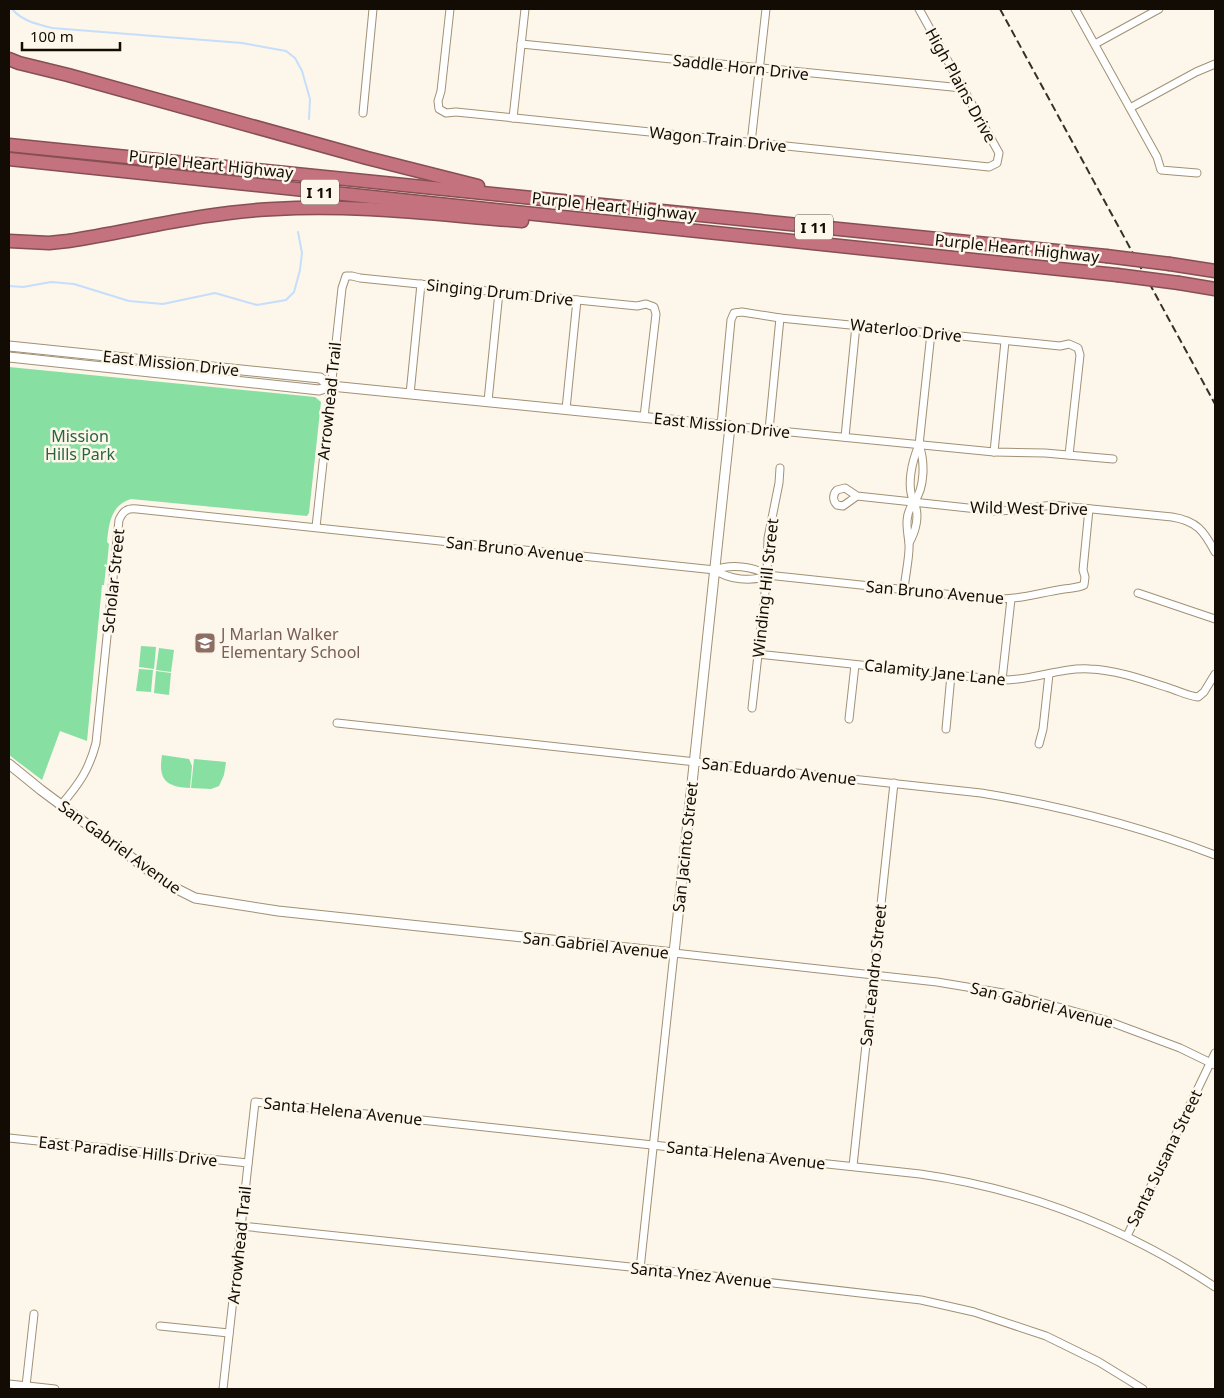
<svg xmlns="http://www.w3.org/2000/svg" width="1224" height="1398" font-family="'Noto Sans',sans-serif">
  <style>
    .green { fill: #87dfa2 }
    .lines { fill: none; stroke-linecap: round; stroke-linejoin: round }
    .stream { stroke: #c5defb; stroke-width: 2 }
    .minor-casing { stroke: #a19175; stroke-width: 9 }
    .tertiary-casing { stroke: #a19175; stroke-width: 11 }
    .motorway-casing { stroke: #864f53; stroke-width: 15 }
    .minor { stroke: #fff; stroke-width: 7 }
    .tertiary { stroke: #fff; stroke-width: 9 }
    .motorway { stroke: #c4737e; stroke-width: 12 }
    .rail { stroke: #363027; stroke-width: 2; stroke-dasharray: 8 4; stroke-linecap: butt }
    .motorway-bridge-casing { stroke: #864f53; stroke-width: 15; stroke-linecap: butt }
    .motorway-bridge { stroke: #c4737e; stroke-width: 12 }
    .labels { text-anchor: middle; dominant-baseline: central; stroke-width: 5; stroke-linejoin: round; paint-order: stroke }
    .shield { fill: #fdf6ea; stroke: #585249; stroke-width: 1 }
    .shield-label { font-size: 15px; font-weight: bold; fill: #120c04 }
    .street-label { font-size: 16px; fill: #120c04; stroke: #fdf6ea }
    .park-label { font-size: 16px; fill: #27653e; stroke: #fdf6ea }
    .education-label { font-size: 16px; fill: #785e54; stroke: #fdf6ea; text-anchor: start }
  </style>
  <rect width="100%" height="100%" fill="#fdf6ea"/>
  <g class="green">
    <path d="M9 367 315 397 321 402 309 513 307 516 131 499C111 505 109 523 107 542L109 544 107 565 105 564 104 566 106 567 104 585H102L100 606 87 741 60 731 42 780 9 755Z"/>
    <path d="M141 646 156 647 154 669 139 667Z"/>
    <path d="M159 648 174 650 171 672 156 670Z"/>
    <path d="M139 669 153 670 151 692 136 691Z"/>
    <path d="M156 671 171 673 169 695 154 693Z"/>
    <path d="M162 755 189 759 192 766 190 788C166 787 158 780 162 755Z"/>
    <path d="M194 759 226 762 224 775 219 786 211 789 191 788Z"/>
  </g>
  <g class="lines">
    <g class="stream">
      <path d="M12 9C22 21 37 24 52 28L242 43 286 51 295 58 302 71 310 99 309 119"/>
      <path d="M9 286 23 287 51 282 74 284 129 301 163 304 215 293 257 305 286 300 294 292 300 270 302 253 298 232"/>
    </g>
    <g class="minor-casing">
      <g id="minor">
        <path d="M450 9 441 91 438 101 439 109 446 113 456 112 989 167 997 163 999 153 919 9"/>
        <path d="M1075 9 1157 157 1161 170 1197 173"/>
        <path d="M521 44 962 88"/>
        <path d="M1095 44 1159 9"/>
        <path d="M1130 108 1196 72 1215 64"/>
        <path d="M363 113 373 9"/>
        <path d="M513 118 525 9"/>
        <path d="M751 143 766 9"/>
        <path d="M410 394 421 284"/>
        <path d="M488 401 499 292"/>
        <path d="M566 409 577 300"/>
        <path d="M721 425 731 320 734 313 742 312 780 318 1060 346 1069 344 1078 348 1080 355 1069 455"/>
        <path d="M730 426 994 452 1045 453 1113 459"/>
        <path d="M769 430 780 318"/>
        <path d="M845 437 856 325"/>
        <path d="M994 452 1005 341"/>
        <path d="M857 496 843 506 837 505C832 500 833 494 837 490L845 488 857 496 996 511 1017 510 1052 505 1172 517C1197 521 1204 531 1215 552"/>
        <path d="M316 527 342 288 346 276H352L360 278 637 306 646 304 654 307 656 314 644 417"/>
        <path d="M909 543C916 531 920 515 914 502 925 488 925 461 919 445"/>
        <path d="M715 570C730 564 753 566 767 575L992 599C1018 600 1038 593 1064 589 1071 588 1077 588 1084 585L1085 577 1083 570 1089 509"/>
        <path d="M904 590C905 576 910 556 909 543 907 528 904 515 914 502 906 486 912 461 919 445L931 333"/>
        <path d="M1138 593 1215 619"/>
        <path d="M758 654 1002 680C1032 681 1060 667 1090 669 1116 670 1144 680 1169 688 1179 691 1188 696 1198 697L1204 692 1215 674"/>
        <path d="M1002 680 1011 599"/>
        <path d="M752 708 767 575 768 538 779 483 780 468"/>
        <path d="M849 719 855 665"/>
        <path d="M337 723 981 793C1061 806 1139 826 1215 855"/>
        <path d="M946 729 951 675"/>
        <path d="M1039 744 1043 729 1049 674"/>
        <path d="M61 805C79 784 89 770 96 743L119 520C123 511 127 508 137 509L715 570C728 579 752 583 767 575"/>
        <path d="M9 1138 248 1163"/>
        <path d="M853 1166 894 783"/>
        <path d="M241 1226 687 1273 921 1300 974 1312 1046 1336 1099 1362 1143 1389"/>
        <path d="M1127 1236 1215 1053"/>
        <path d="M640 1269 674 953 937 982 1015 995 1105 1020 1180 1048 1215 1065"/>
        <path d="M160 1326 229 1333"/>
        <path d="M9 1384 55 1389"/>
        <path d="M26 1386 34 1314"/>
        <path d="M223 1389 255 1102 920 1174C1026 1189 1126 1228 1215 1287"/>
      </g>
    </g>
    <g class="tertiary-casing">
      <g id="tertiary">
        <path d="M9 346 320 378 331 386"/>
        <path d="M9 357 319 390 331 386 730 426 674 953 278 911 195 898 167 884 41 790 9 764"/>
      </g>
    </g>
    <g class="motorway-casing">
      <g id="motorway">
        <path d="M9 59 19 63 68 75 367 158 478 186"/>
        <path d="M9 145 1106 256"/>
        <path d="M9 159 1117 275"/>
        <path d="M9 241 49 243 68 241C137 230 205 212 275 209 357 204 440 215 522 221"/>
        <path d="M1170 264 1215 271"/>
        <path d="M1179 283 1215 289"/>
      </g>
    </g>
    <use href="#minor" class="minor"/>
    <use href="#tertiary" class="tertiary"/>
    <use href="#motorway" class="motorway"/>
    <path class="rail" d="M1000 9 1215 404"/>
    <g class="motorway-bridge-casing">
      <g id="motorway-bridge">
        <path d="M1106 256 1170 264"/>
        <path d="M1117 275 1179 283"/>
      </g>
    </g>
    <use href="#motorway-bridge" class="motorway-bridge"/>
  </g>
  <defs>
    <g id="school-square" transform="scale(1.125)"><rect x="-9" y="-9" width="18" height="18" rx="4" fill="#8d6e63" stroke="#fdf6ea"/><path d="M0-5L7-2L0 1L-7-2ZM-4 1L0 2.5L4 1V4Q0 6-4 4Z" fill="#fff"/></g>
  </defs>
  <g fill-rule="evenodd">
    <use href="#school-square" x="205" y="643"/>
  </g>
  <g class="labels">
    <g class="shield">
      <rect x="301" y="179.5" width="38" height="25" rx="4"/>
      <rect x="795" y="214.5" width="38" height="25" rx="4"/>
    </g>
    <g class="shield-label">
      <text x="320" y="192">I 11</text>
      <text x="814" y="227">I 11</text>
    </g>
    <g class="street-label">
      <text transform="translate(741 67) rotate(6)">Saddle Horn Drive</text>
      <text transform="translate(961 85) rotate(61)">High Plains Drive</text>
      <text transform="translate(718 139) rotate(6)">Wagon Train Drive</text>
      <text transform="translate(211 164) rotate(6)">Purple Heart Highway</text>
      <text transform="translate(614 206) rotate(6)">Purple Heart Highway</text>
      <text transform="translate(1017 248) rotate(6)">Purple Heart Highway</text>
      <text transform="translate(500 292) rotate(6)">Singing Drum Drive</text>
      <text transform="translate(906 330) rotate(6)">Waterloo Drive</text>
      <text transform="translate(171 363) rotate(6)">East Mission Drive</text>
      <text transform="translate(329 401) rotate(-84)">Arrowhead Trail</text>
      <text transform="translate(722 425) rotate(6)">East Mission Drive</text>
      <text transform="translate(1029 508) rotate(1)">Wild West Drive</text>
      <text transform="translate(515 549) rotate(6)">San Bruno Avenue</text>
      <text transform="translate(113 581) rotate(-84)">Scholar Street</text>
      <text transform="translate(765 588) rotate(-84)">Winding Hill Street</text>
      <text transform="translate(935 592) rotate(5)">San Bruno Avenue</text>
      <text transform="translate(935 672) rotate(6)">Calamity Jane Lane</text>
      <text transform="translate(779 771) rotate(6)">San Eduardo Avenue</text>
      <text transform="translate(120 847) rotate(36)">San Gabriel Avenue</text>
      <text transform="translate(685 847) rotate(-84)">San Jacinto Street</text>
      <text transform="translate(596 945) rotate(6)">San Gabriel Avenue</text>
      <text transform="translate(873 975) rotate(-84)">San Leandro Street</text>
      <text transform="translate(1042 1005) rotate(14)">San Gabriel Avenue</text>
      <text transform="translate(343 1111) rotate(6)">Santa Helena Avenue</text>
      <text transform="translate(128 1151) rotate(6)">East Paradise Hills Drive</text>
      <text transform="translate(746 1155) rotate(6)">Santa Helena Avenue</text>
      <text transform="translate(1164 1158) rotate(-64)">Santa Susana Street</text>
      <text transform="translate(239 1245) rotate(-84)">Arrowhead Trail</text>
      <text transform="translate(701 1275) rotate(6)">Santa Ynez Avenue</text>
    </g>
    <g class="park-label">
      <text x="80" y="436">Mission<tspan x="80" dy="18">Hills Park</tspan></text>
    </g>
    <g class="education-label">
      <text x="221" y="634">J Marlan Walker<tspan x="221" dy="18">Elementary School</tspan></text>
    </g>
  </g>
  <rect width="1224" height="1398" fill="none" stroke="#120c04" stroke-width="20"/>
  <path d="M22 42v8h98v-8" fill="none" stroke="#120c04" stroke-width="2.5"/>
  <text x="30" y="42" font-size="15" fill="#120c04" stroke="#fdf6ea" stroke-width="4" paint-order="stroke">100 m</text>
</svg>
